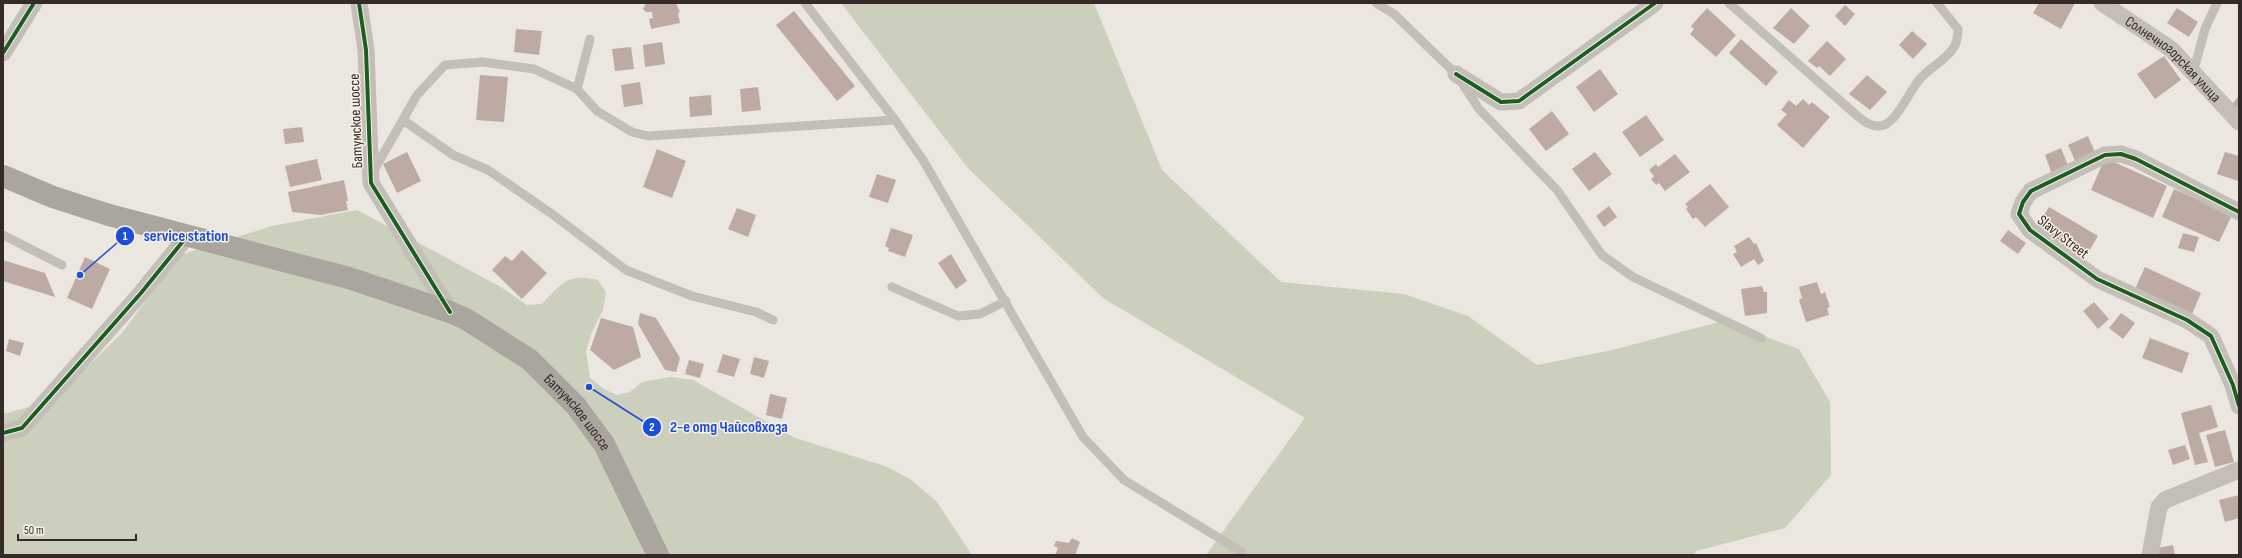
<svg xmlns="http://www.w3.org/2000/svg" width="2242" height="558" font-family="'Sofia Sans Condensed',sans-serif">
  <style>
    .green { fill: #cccfbb }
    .building { fill: #bdaba3 }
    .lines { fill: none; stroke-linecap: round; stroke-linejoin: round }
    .lane { stroke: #c4beb9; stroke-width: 9 }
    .street { stroke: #c4beb9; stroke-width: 17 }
    .highway { stroke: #aaa59f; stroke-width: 22 }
    .cycleway-casing { stroke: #f8f0e7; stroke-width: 6 }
    .cycleway { stroke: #1b5e20; stroke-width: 4 }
    .labels { text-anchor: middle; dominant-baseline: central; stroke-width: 3; stroke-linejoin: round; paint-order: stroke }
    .street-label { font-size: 15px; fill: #342b28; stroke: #f8f0e7 }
    .leader { fill: none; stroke: #1d4ed8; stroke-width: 1.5 }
    .callout-dot { fill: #1d4ed8; stroke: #f8f0e7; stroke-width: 1.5 }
    .mark-label { font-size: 12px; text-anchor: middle; font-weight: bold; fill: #fff }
    .callout-label { font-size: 16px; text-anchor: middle; font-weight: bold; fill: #1d4ed8; stroke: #f8f0e7; stroke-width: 3; stroke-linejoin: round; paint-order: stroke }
  </style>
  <rect width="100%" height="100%" fill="#ebe6e0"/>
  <g class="green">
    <path d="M841 3H1094L1162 170 1281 282 1404 294 1468 316 1537 365 1612 350 1723 321 1799 349 1830 402 1831 475 1785 528 1696 551 1694 555H1206L1305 418 1103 298 967 167Z"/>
    <path d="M357 210 499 286 527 305 542 304C562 283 568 273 598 280L606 292 603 310 592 332 586 351 590 378 604 389 617 395 630 392 642 382 671 377 693 380 795 438 885 466 910 479 937 502 972 555H3V414L52 401 121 334 180 255 272 226Z"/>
  </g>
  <g class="building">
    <path d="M646 3H676L680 12 678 13 680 23 651 29 649 19 653 18 652 12H646L643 9Z"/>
    <path d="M2039 3H2075L2061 29 2033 13Z"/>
    <path d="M1845 5 1855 14 1845 26 1835 16Z"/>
    <path d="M1707 8 1736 35 1716 57 1690 34 1694 29 1691 26Z"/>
    <path d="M1791 8 1810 26 1794 44 1773 28Z"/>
    <path d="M2177 8 2198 22 2189 37 2167 23Z"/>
    <path d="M794 11 855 86 837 101 776 25Z"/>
    <path d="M516 29 542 31 539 55 514 52Z"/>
    <path d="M1912 31 1927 44 1913 59 1899 45Z"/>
    <path d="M1741 39 1778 72 1766 86 1729 53Z"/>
    <path d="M1827 41 1846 59 1830 76 1819 66 1817 68 1808 61Z"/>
    <path d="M662 42 665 64 645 67 643 45Z"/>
    <path d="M631 47 634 69 615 71 612 49Z"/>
    <path d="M2164 56 2181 80 2155 99 2137 74Z"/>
    <path d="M1600 69 1618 94 1594 112 1576 87Z"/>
    <path d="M480 75 508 77 504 122 476 120Z"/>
    <path d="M1867 75 1887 92 1870 110 1849 94Z"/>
    <path d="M640 82 643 104 624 107 621 85Z"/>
    <path d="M758 87 761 110 742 112 740 89Z"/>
    <path d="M711 95 712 115 690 117 689 97Z"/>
    <path d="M2238 97 2239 98V114L2230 107Z"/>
    <path d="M1803 99 1809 105 1812 102 1830 117 1803 148 1777 125 1787 114 1781 110 1789 100 1796 106Z"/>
    <path d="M1552 111 1569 134 1546 151 1529 129Z"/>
    <path d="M1646 115 1664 140 1640 157 1622 132Z"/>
    <path d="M302 127 304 142 285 144 283 129Z"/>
    <path d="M2088 136 2096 155 2076 163 2068 145Z"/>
    <path d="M2061 148 2069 168 2052 174 2045 155Z"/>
    <path d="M657 149 686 161 672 198 643 187Z"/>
    <path d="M407 152 421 181 397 193 383 164Z"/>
    <path d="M1595 152 1612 174 1589 191 1572 169Z"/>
    <path d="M2225 152 2239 156 2238 181 2217 174Z"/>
    <path d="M1675 154 1690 172 1665 191 1659 183 1656 185 1651 179 1654 176 1649 170 1656 164 1658 167Z"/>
    <path d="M2105 158 2167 186 2153 218 2091 190Z"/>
    <path d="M317 159 322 180 290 187 285 166Z"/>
    <path d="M877 174 896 180 888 203 869 197Z"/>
    <path d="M344 180 348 201H346L348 210 320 215 292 212 288 192Z"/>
    <path d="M1710 184 1729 207 1705 227 1696 217 1693 219 1686 209 1688 207 1685 204Z"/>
    <path d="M2174 189 2232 215 2219 242 2162 217Z"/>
    <path d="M1609 206 1617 217 1604 227 1596 216Z"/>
    <path d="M2049 207 2098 236 2086 256 2037 227Z"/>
    <path d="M737 208 756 215 748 237 728 229Z"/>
    <path d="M891 228 913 235 905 257 888 251 889 248 885 246Z"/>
    <path d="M2008 230 2026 243 2018 254 2000 241Z"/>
    <path d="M2183 233 2199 237 2194 252 2178 248Z"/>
    <path d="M1749 237 1754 244 1756 243 1764 261 1758 265 1754 259 1741 267 1733 254 1737 252 1734 246Z"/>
    <path d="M522 250 547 273 522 299 492 270 505 256 512 261Z"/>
    <path d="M951 254 967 281 956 289 938 263Z"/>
    <path d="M85 257 110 269 92 309 67 298Z"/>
    <path d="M3 260 45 273 55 297 3 281Z"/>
    <path d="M2145 267 2201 293 2192 314 2135 289Z"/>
    <path d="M1817 282 1821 294 1825 292 1830 307 1827 308 1829 315 1806 322 1799 300 1802 298 1799 287Z"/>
    <path d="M1762 286 1764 292H1767V313L1745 316 1741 289Z"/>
    <path d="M2094 302 2109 319 2098 329 2083 311Z"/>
    <path d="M640 313 656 318 680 358 676 372 665 370 638 324Z"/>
    <path d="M2121 313 2135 323 2123 339 2109 328Z"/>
    <path d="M601 318 633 327 641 357 614 370 590 350Z"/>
    <path d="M2150 338 2189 353 2182 373 2142 358Z"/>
    <path d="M9 339 24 343 20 356 6 351Z"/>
    <path d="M723 354 740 359 734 377 717 372Z"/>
    <path d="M754 357 769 361 764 378 750 374Z"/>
    <path d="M689 360 704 364 700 378 685 374Z"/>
    <path d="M770 394 787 398 782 419 766 415Z"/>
    <path d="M2211 405 2218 427 2199 433 2208 462 2195 465 2181 413Z"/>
    <path d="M2225 430 2234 462 2215 467 2206 435Z"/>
    <path d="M2185 445 2190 459 2173 465 2168 450Z"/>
    <path d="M2239 495V518L2225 522 2219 500Z"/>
    <path d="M1072 538 1080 542 1075 555H1055L1058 548 1054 546 1056 541 1069 543Z"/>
    <path d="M2173 545 2175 555H2158L2157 548Z"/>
  </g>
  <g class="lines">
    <g class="lane">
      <path d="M805 3 895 120 923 160 1083 437 1124 480 1242 552"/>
      <path d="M1376 3 1394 14 1456 74 1479 109 1557 190 1602 255 1633 277 1761 338"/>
      <path d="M1729 3 1854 113C1862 120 1872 129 1884 125 1897 121 1910 90 1920 79 1929 68 1944 61 1952 50 1957 44 1958 36 1958 29L1937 3"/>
      <path d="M2193 73 2205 29 2217 3"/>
      <path d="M577 89 590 39"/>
      <path d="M403 120 453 155 488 170 552 214 626 270 692 296 756 312 773 320"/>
      <path d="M373 172 417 95 445 65 483 62 534 69 577 89 597 111 632 132 648 136 895 120"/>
      <path d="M3 235 62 265"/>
      <path d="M892 287 958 316 980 314 1006 301"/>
    </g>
    <g class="street">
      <path d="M359 3 366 50 371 183 450 312"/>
      <path id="s1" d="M2102 3 2171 49 2239 122"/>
      <path d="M3 53 34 3"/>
      <path d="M1456 74 1501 102 1519 101 1655 3"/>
      <path d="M2239 212 2136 159 2121 154 2105 155 2031 191 2023 202 2019 214 2030 230 2097 279 2187 320 2211 336 2233 385 2239 406"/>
      <path d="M3 433 22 428 141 293 188 235"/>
      <path d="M2150 555 2159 507 2165 500 2239 470"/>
    </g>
    <path class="highway" id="s2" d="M3 176 53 197 109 215 349 278 450 312 466 319 530 360 576 406 604 444 658 555"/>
    <g class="cycleway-casing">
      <g id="cycleway">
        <path d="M359 3 366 50 371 183 450 312"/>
        <path d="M3 53 34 3"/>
        <path d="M1456 74 1501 102 1519 101 1655 3"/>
        <path d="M2239 212 2136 159 2121 154 2105 155 2031 191 2023 202 2019 214 2030 230 2097 279 2187 320 2211 336 2233 385 2239 406"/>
        <path d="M3 433 22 428 141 293 188 235"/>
      </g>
    </g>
    <use href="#cycleway" class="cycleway"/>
  </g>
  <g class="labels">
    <g class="street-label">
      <text stroke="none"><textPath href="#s1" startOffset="91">Солнечногорская улица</textPath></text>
      <text transform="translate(356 121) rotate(-92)">Батумское шоссе</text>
      <text transform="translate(2063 237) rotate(38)">Slavy Street</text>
      <text stroke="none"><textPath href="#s2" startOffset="632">Батумское шоссе</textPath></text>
    </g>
  </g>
  <path class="leader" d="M80 275L125 236M589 387L652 427"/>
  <g class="callout-dot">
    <circle cx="80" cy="275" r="4"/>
    <circle cx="589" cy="387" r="4"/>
    <circle cx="125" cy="236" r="10"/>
    <circle cx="652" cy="427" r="10"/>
  </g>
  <g class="mark-label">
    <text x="125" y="240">1</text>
    <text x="652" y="431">2</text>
  </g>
  <g class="callout-label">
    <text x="186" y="241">service station</text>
    <text x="729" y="432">2-е отд Чайсовхоза</text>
  </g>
  <rect width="2242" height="558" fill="none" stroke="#342b28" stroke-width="8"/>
  <path d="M18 534v6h118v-6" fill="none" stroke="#342b28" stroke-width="2"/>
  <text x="24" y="534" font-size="12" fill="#342b28" stroke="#f8f0e7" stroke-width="3" paint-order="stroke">50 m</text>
</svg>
